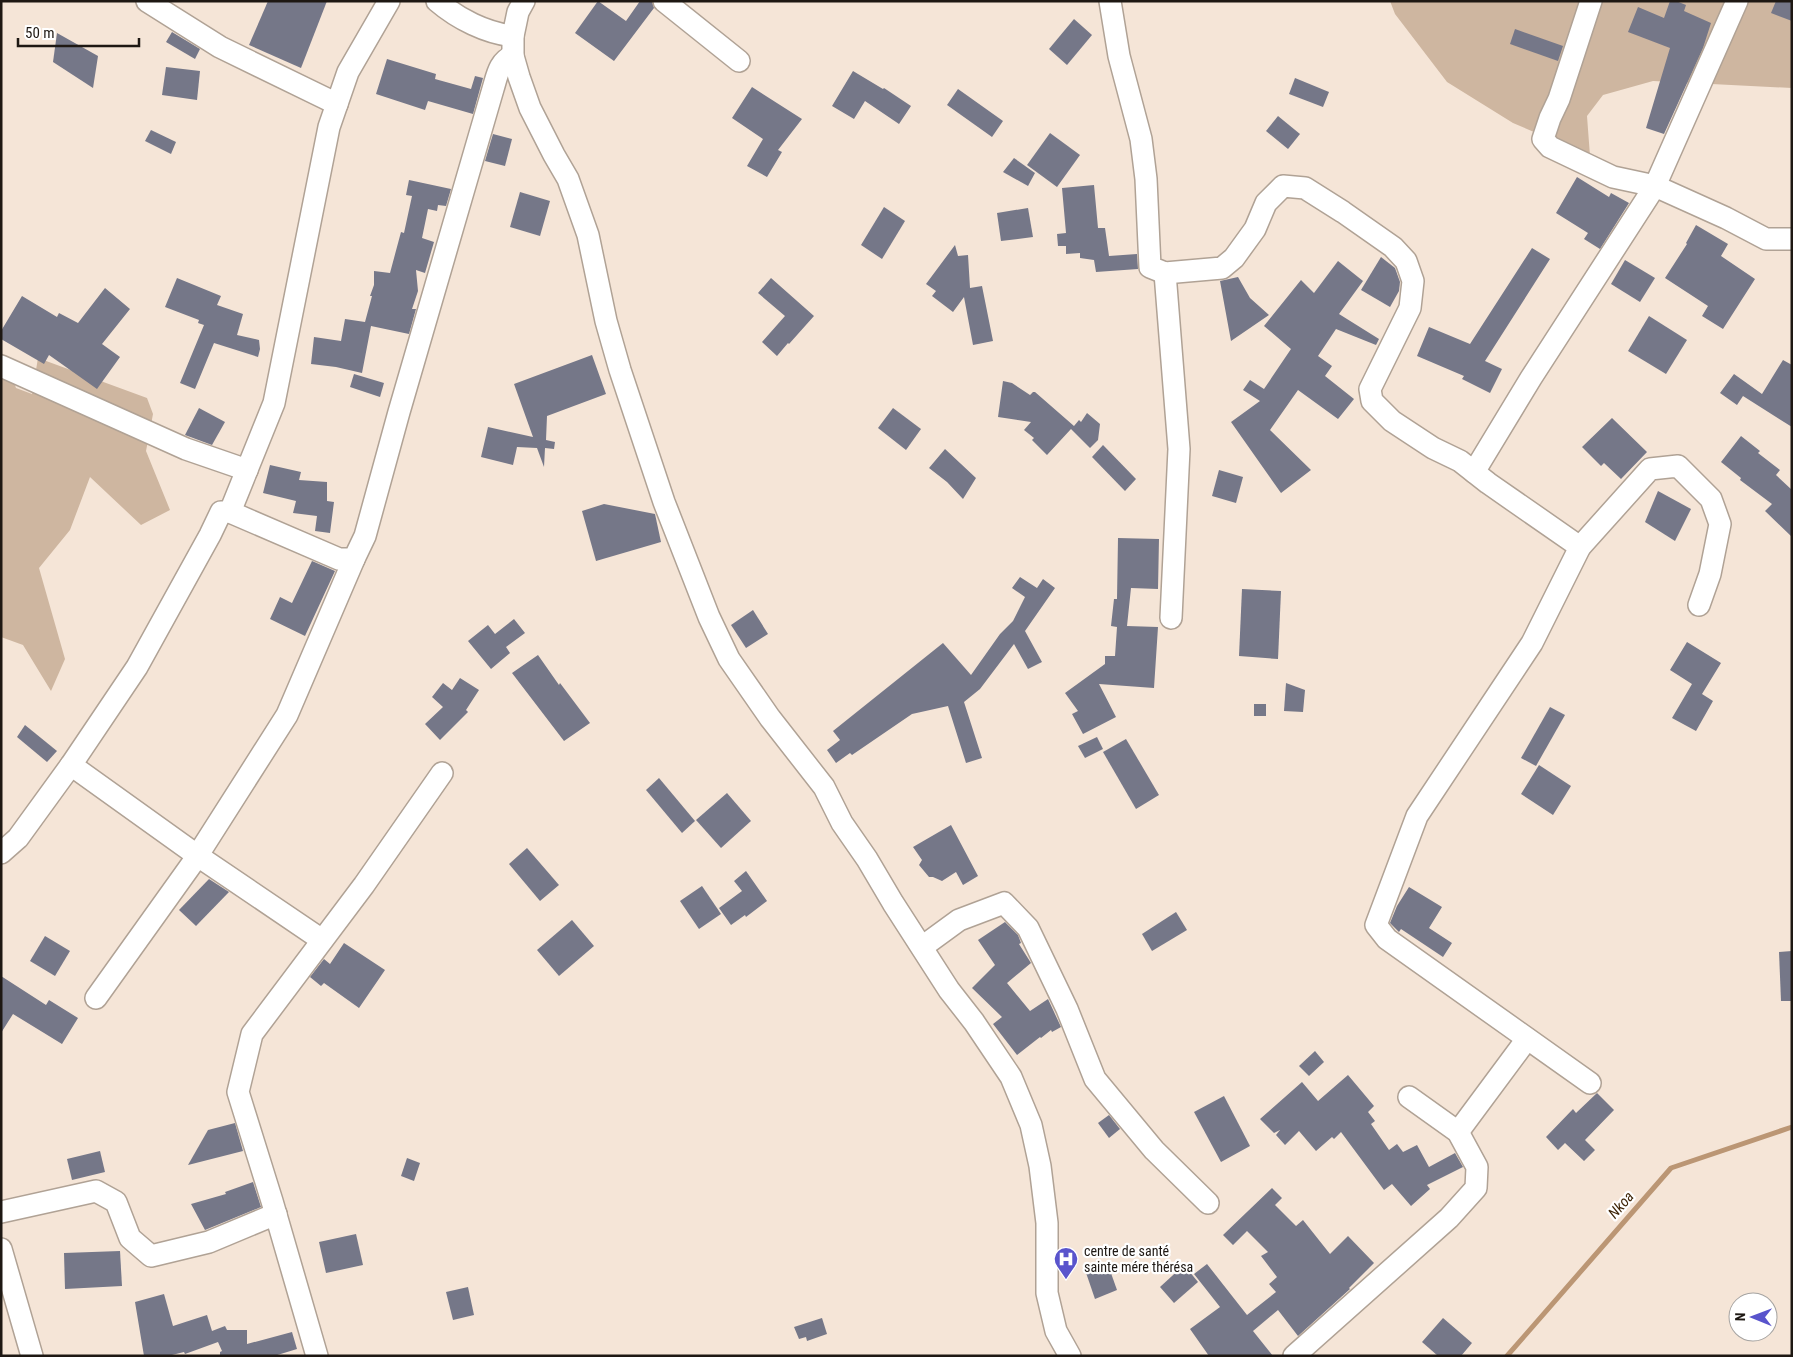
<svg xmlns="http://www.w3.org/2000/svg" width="1793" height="1357" font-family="'Roboto Condensed',sans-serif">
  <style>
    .green { fill: #ceb6a0 }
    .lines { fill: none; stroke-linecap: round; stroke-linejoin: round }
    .stream { stroke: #bb9674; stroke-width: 5 }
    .building { fill: #757788 }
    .minor-casing { stroke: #b0a295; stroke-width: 24 }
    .minor { stroke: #fff; stroke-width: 21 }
    .labels { text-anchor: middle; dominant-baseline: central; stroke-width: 4.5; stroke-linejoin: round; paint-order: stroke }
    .poi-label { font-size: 14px; fill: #1e1813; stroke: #fff; text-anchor: start }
    .water-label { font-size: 15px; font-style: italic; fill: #3e2508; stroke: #fff }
  </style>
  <rect width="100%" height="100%" fill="#f5e5d7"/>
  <g class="green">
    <path d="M1390 1H1792V88L1653 81 1603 95 1587 116 1590 156 1513 123 1447 82 1395 14Z"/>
    <path d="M1 353 4 355 16 388 32 394 38 358 147 398 153 414 146 451 170 510 141 525 90 477 70 530 39 568 65 659 51 691 23 645 1 637Z"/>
  </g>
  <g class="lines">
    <path class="stream" d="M1507 1356 1671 1168 1792 1127"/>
  </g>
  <g class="building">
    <path d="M268 1H327L301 68 249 45Z"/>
    <path d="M598 1 626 21 640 1H652L654 8 614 61 575 33Z"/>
    <path d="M1670 1H1676L1686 5 1684 11 1711 23 1703 48 1664 134 1646 128 1670 48 1628 32 1638 7 1664 18Z"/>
    <path d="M1776 1H1792V21L1771 13Z"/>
    <path d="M1074 19 1092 35 1067 65 1049 49Z"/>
    <path d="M1515 29 1563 46 1558 61 1510 44Z"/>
    <path d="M172 32 200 49 195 59 166 42Z"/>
    <path d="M57 33 98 56 93 88 53 62Z"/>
    <path d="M387 59 436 74 435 79 471 89 475 76 483 78 473 114 428 101 425 110 376 94Z"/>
    <path d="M166 67 200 71 197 100 162 95Z"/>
    <path d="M853 71 883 89 884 88 911 106 899 124 865 101 854 119 832 106Z"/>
    <path d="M1295 78 1329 92 1323 107 1289 94Z"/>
    <path d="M752 87 802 119 778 150 782 152 767 177 747 166 763 139 732 118Z"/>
    <path d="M958 89 1003 121 992 137 947 105Z"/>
    <path d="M1278 116 1300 134 1288 149 1266 131Z"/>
    <path d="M151 130 176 142 171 154 145 141Z"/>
    <path d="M1050 133 1080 155 1057 187 1027 165Z"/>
    <path d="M493 134 512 139 505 166 485 161Z"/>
    <path d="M1014 158 1035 173 1028 186 1003 172Z"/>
    <path d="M1577 177 1609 197 1611 193 1629 203 1600 249 1584 239 1588 233 1556 213Z"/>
    <path d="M409 180 451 189 446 206 438 205 437 211 428 209 422 238 434 242 425 273 416 270 418 291 412 309H416L409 334 371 326 362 373 336 367 311 364 314 337 341 341 345 319 365 322 372 296H370L374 285V271L390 273 401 232 404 233 412 196 406 195Z"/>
    <path d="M1094 185 1098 228H1105L1109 256 1137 254 1138 269 1096 272 1094 260 1080 258V253L1066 254V246H1058L1057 234 1066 233 1062 188Z"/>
    <path d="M520 192 550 201 540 236 510 227Z"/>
    <path d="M884 207 905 221 882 259 861 245Z"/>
    <path d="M1028 208 1033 237 1001 241 997 213Z"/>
    <path d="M1696 225 1728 244 1721 256 1755 279 1723 329 1702 316 1708 306 1665 278 1687 244 1686 243Z"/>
    <path d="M955 245 958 256 968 255 970 288 982 286 993 341 973 345 964 297 953 312 932 296 936 291 926 284Z"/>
    <path d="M1532 248 1550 259 1485 361 1502 369 1490 393 1462 379 1464 376 1417 356 1429 327 1470 344Z"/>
    <path d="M1381 257 1395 268 1400 282 1399 291 1390 307 1361 290Z"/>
    <path d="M1625 260 1655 278 1640 302 1611 284Z"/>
    <path d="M1338 261 1363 281 1339 314 1379 339 1376 345 1336 329 1318 356 1332 366 1325 376 1354 399 1338 419 1298 390 1270 430 1311 470 1281 493 1231 422 1260 401 1243 390 1250 380 1264 389 1291 349 1264 326 1301 280 1314 293Z"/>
    <path d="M1238 277 1250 298 1269 315 1231 341 1220 281Z"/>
    <path d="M177 278 221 296 217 305 243 314 237 335 259 340 260 349 258 357 214 343 195 389 180 383 204 325 198 323 199 320 165 307Z"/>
    <path d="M771 278 814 316 789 344 788 343 777 356 762 342 785 316 758 293Z"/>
    <path d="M105 288 130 309 102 344 120 357 97 389 49 355 44 364 1 339V331L22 296 57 317 59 313 78 323Z"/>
    <path d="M1649 316 1687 340 1666 374 1628 351Z"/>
    <path d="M592 355 606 394 547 416 546 440 555 442 554 449 545 448 544 467 537 448 517 447 513 465 481 457 488 427 533 437 514 384Z"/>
    <path d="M1783 360 1792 365V427L1743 396 1737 405 1720 393 1734 374 1762 394Z"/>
    <path d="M354 374 384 383 380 397 350 387Z"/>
    <path d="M1003 381 1012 383 1030 395 1033 392H1035L1074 426 1079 420 1081 422 1087 413 1100 424 1098 440 1090 448 1071 429 1047 455 1032 440 1034 438 1024 430 1031 422 998 417Z"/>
    <path d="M199 408 225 422 212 445 185 435Z"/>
    <path d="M893 408 921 429 906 450 878 428Z"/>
    <path d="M1612 418 1647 452 1621 479 1604 463 1601 466 1582 447Z"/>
    <path d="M1741 436 1760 451 1758 453 1780 470 1776 475 1792 490V537L1765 511 1772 504 1740 480 1741 478 1721 462Z"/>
    <path d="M1103 445 1136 479 1125 491 1092 457Z"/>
    <path d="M945 449 976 478 963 499 947 482 929 468Z"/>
    <path d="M270 465 301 472 299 480 327 482V501L334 502 330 533 315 531 317 516 293 513 296 501 263 493Z"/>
    <path d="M1219 470 1243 477 1236 503 1212 496Z"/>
    <path d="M1658 491 1691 509 1675 541 1645 522Z"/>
    <path d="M604 504 655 514 661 542 596 561 582 511Z"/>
    <path d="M1118 538 1159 539 1158 589 1131 588 1127 626 1158 627 1154 688 1099 684 1116 717 1083 734 1072 714 1078 711 1065 693 1105 664V656H1115L1117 627 1111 626 1114 599H1117Z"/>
    <path d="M312 561 335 571 305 636 270 619 280 597 292 603Z"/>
    <path d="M1020 577 1037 588 1043 579 1055 588 1025 631 1042 662 1028 669 1014 644 980 689 964 702 982 758 966 763 948 706 912 714 852 755 850 753 836 763 827 750 840 740 833 731 943 643 971 675 1000 634 1013 621 1025 597 1012 588Z"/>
    <path d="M1242 589 1281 591 1278 659 1239 656Z"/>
    <path d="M753 610 768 634 746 648 731 625Z"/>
    <path d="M514 619 525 633 506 647 510 653 491 669 468 641 488 625 495 634Z"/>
    <path d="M1687 642 1721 663 1702 694 1713 701 1696 731 1672 718 1692 684 1670 670Z"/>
    <path d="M538 655 559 685 560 683 590 723 564 741 512 673Z"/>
    <path d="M460 678 479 690 466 710 468 712 440 740 425 724 443 707 432 697 443 683 452 690Z"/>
    <path d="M1286 683 1305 690 1303 712 1284 711Z"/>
    <rect x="1254" y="704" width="12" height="12"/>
    <path d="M1550 707 1565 715 1536 766 1521 758Z"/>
    <path d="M25 725 57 751 47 762 17 737Z"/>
    <path d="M1097 737 1103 749 1085 758 1078 746Z"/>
    <path d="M1126 739 1159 795 1136 809 1103 752Z"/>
    <path d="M1539 765 1571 786 1553 815 1521 794Z"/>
    <path d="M659 778 695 821 682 833 646 790Z"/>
    <path d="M727 793 751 821 721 848 696 820Z"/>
    <path d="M951 825 978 876 963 885 956 872 942 881 933 877H929L919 865 922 860 913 847Z"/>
    <path d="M527 848 559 885 540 901 509 864Z"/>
    <path d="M746 871 767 901 746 917 745 915 731 925 719 908 742 891 734 881Z"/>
    <path d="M209 879 229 892 196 926 179 910Z"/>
    <path d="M702 886 721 914 699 929 680 901Z"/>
    <path d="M1409 887 1442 907 1429 928 1452 943 1443 957 1401 929 1399 932 1390 923 1397 906Z"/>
    <path d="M1176 912 1187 930 1152 951 1142 934Z"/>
    <path d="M572 920 594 946 559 976 537 950Z"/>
    <path d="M1005 922 1018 935 1021 943 1019 944 1031 963 1007 983 1030 1011 1048 999 1061 1027 1052 1032 1051 1030 1041 1038 1040 1037 1017 1055 993 1024 1002 1017 972 988 995 965 978 940Z"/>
    <path d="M45 936 70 951 55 976 30 961Z"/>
    <path d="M344 943 385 970 359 1008 324 983 321 986 310 977 324 959 330 964Z"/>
    <path d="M1792 951V1001H1781L1779 952Z"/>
    <path d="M1 976 46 1005 49 1000 78 1018 62 1044 13 1014 1 1033Z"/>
    <path d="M1315 1051 1324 1062 1309 1076 1299 1066Z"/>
    <path d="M1348 1075 1374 1106 1368 1112 1375 1121 1371 1124 1389 1150 1397 1144 1403 1152 1417 1145 1429 1167 1455 1153 1463 1167 1427 1185 1430 1189 1411 1206 1392 1184 1384 1190 1341 1132 1334 1139 1332 1137 1316 1151 1299 1131 1285 1145 1276 1135 1280 1130 1274 1133 1260 1119 1302 1082 1318 1101Z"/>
    <path d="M1597 1093 1614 1110 1585 1140 1595 1150 1584 1161 1565 1143 1558 1150 1546 1137 1573 1109 1576 1113Z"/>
    <path d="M1224 1096 1250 1146 1221 1162 1194 1112Z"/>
    <path d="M1109 1115 1120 1129 1109 1138 1098 1123Z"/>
    <path d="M235 1123 243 1151 188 1165 208 1130Z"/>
    <path d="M100 1151 105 1172 72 1180 67 1159Z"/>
    <path d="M407 1158 420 1163 414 1181 401 1176Z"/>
    <path d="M253 1182 261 1207 205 1230 191 1204 226 1194 225 1192Z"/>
    <path d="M1272 1188 1282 1198 1275 1205 1296 1226 1303 1220 1330 1254 1348 1236 1374 1263 1349 1288 1350 1289 1298 1336 1278 1310 1253 1331 1273 1356H1209L1190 1329 1220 1307 1194 1274 1207 1264 1247 1315 1276 1292 1269 1284 1277 1277 1261 1256 1268 1252 1247 1231 1233 1245 1223 1235Z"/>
    <path d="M356 1234 363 1265 326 1273 319 1242Z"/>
    <path d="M120 1251 122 1286 65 1289 64 1253Z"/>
    <path d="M1107 1262 1117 1290 1095 1299 1083 1264Z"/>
    <path d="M1184 1265 1198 1282 1174 1303 1160 1287Z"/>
    <path d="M468 1287 474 1315 453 1320 446 1292Z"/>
    <path d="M164 1294 173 1326 207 1315 212 1331 225 1326 227 1330H247V1344L292 1332 297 1349 274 1356H220V1352L222 1351 218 1342 185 1354 184 1352 168 1356H144L135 1302Z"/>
    <path d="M822 1318 827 1334 807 1341 806 1337 799 1339 794 1327Z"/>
    <path d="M1443 1318 1472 1343 1461 1356H1438L1422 1342Z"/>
  </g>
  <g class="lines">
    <g class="minor-casing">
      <g id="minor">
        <path d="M147 1 220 47 337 104"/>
        <path d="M437 1C458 19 486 33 513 36"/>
        <path d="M524 1 518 12 513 36V56L519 77 530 108 554 155 568 179 588 235 606 321 620 370 664 502 709 617 729 659 770 718 824 787 842 823 867 859 893 903 949 990 974 1022 1011 1077 1031 1125 1040 1166 1047 1223V1293L1056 1331 1070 1356"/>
        <path d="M664 1 739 61"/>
        <path d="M1110 1 1119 56 1141 139 1146 179 1150 267 1165 273 1222 268 1234 258 1255 229 1266 203 1283 186 1305 188 1343 212 1393 247 1406 261 1413 281 1410 308 1370 389 1372 401 1392 421 1433 448 1460 461 1488 483 1580 547"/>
        <path d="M1591 1 1559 99 1550 118 1543 139 1550 147 1613 177 1655 186 1726 218 1766 239H1792"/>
        <path d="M1165 273 1179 449 1171 618"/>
        <path d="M1 366 186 449 247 470"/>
        <path d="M1474 472 1531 378 1655 186 1737 1"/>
        <path d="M230 512 274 403 329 127 348 72 389 1"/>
        <path d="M71 765 198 856 322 940"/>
        <path d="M1 853 18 838 71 765 137 667 210 535 221 512H230L339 559H354L365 536 399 412 493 89C497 76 499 61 513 56"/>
        <path d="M922 947 959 920 1004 903 1028 928 1067 1009 1095 1079 1154 1150 1208 1203"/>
        <path d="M96 998 194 861 287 715 354 559"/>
        <path d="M1590 1083 1387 939 1376 925 1417 816 1532 643 1580 547 1650 469 1678 466 1711 499 1720 524 1710 574 1699 605"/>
        <path d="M1458 1132 1527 1039"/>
        <path d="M1 1212 96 1191 116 1202 130 1238 151 1256 209 1242 276 1214"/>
        <path d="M1 1249 32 1356"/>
        <path d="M317 1356 272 1201 238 1092 252 1034 364 885 442 773"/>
        <path d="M1294 1356 1449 1218 1476 1188 1477 1167 1458 1132 1409 1097"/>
      </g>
    </g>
    <use href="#minor" class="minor"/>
  </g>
  <defs>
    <g id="hospital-pin" transform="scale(1.25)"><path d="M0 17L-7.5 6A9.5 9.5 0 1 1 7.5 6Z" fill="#5954cc" stroke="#fff"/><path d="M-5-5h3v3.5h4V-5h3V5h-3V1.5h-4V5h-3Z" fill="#fff"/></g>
  </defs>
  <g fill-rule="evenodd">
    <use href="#hospital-pin" x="1066" y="1259"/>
  </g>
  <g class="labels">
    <g class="poi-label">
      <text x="1084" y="1251">centre de santé<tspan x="1084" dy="16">sainte mére thérésa</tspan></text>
    </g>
    <g class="water-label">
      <text transform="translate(1621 1205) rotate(-49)">Nkoa</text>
    </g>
  </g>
  <rect width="1793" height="1357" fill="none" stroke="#1e1813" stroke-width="5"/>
  <g transform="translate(1753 1317) rotate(271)"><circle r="24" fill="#ffffff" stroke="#a5a3a1"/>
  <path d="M0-4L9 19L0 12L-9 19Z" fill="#5954cc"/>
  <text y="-8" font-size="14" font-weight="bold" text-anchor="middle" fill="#1e1813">N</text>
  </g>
  <path d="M18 38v8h121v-8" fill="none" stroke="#1e1813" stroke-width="2.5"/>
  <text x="25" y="38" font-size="15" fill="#1e1813" stroke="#ffffff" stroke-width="4" paint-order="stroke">50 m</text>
</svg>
